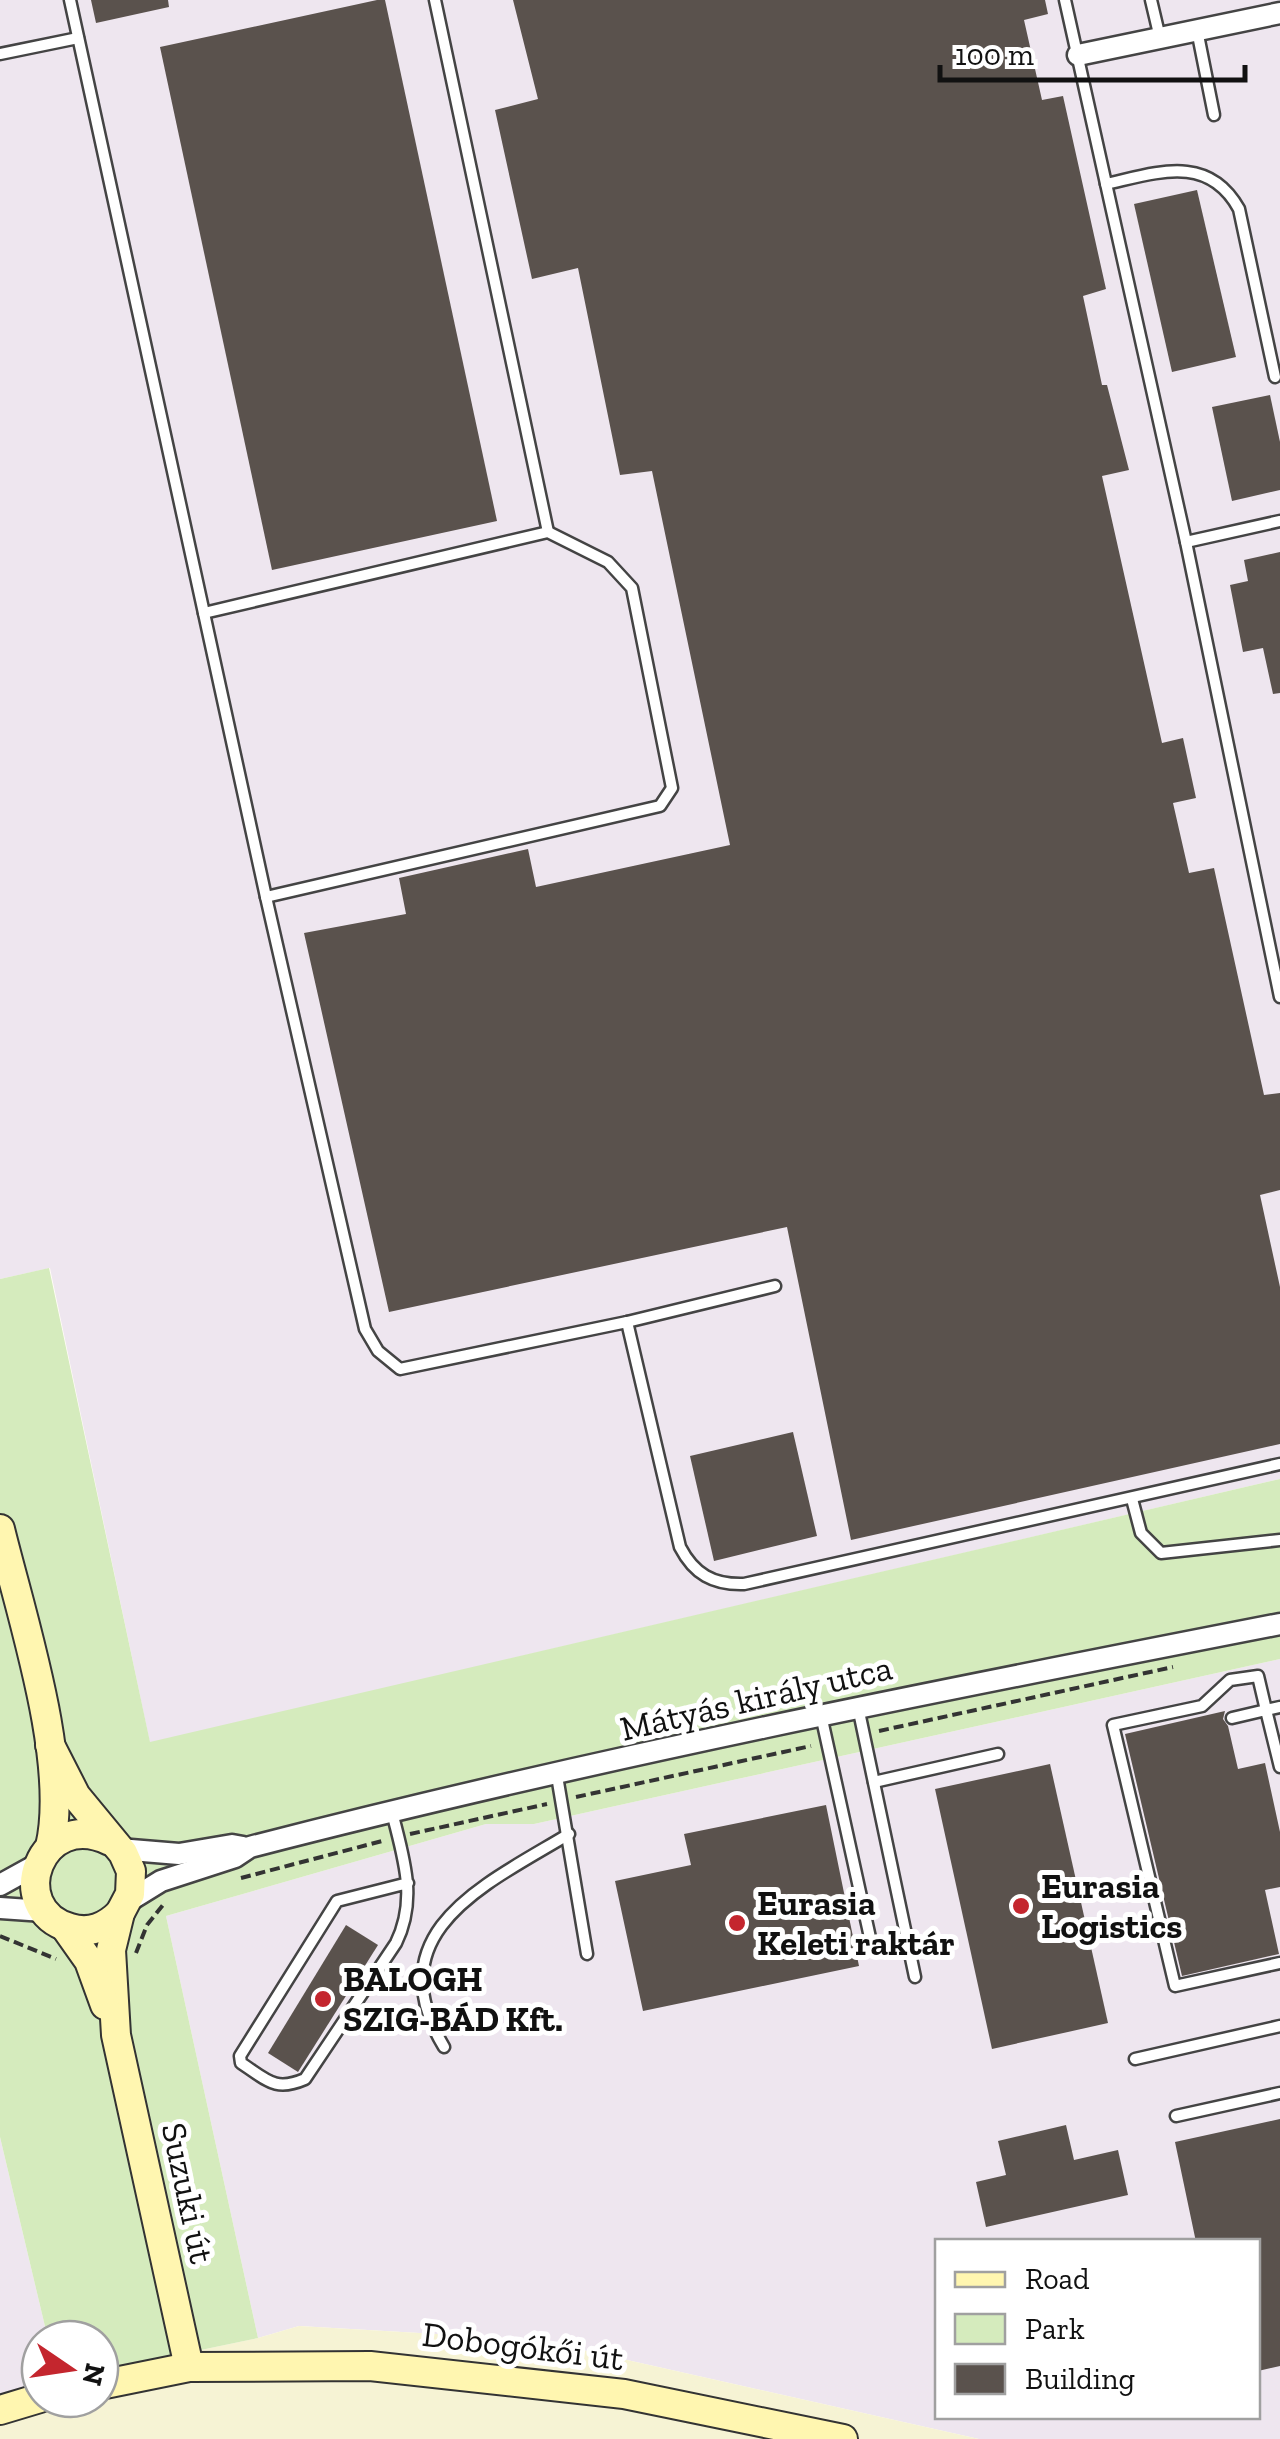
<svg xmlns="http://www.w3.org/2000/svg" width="1280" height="2439" font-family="'Zilla Slab',serif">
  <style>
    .industrial { fill: #eee6ef; fill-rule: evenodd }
    .farmland { fill: #f6f3d4 }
    .green { fill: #d5ebbd }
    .building { fill: #5a524d }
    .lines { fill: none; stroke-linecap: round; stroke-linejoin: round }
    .lane-casing { stroke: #444; stroke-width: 15 }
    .street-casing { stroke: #444; stroke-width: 25 }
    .secondary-casing { stroke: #333; stroke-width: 32 }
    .path { stroke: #333; stroke-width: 4; stroke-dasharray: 10 5; stroke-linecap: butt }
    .lane { stroke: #fff; stroke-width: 10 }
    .street { stroke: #fff; stroke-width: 20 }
    .secondary { stroke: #fff6b0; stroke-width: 28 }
    .poi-dot { fill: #c4262e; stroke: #fff; stroke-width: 4 }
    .labels { text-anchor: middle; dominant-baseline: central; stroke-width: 10; stroke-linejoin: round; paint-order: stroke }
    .street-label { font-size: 35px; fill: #111; stroke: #fff }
    .poi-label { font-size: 35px; font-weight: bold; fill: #111; stroke: #fff; text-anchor: start }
  </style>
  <rect width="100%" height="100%" fill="#fffdf5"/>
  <g class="industrial">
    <path d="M0 0H1280V1479L150 1743 50 1268 0 1279Z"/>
    <path d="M1280 1659V2439H979L538 2340 299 2326 258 2338 166 1916 486 1824H534ZM938 2242H1258V2416H938Z"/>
    <path d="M0 2137 48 2339H40V2384L0 2395Z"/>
  </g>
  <path class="farmland" d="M299 2326 538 2340 979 2439H0V2395L40 2384V2399H100V2371L258 2338Z"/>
  <path class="green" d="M49 1268 150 1742 1280 1479V1659L534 1824H486L166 1916 258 2338 100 2371V2339H48L0 2137V1279Z"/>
  <g class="building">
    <path d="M91 0H168L169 7 96 23Z"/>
    <path d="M377 0H385L497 521 272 570 160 47Z"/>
    <path d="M513 0H1045L1048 14 1024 20 1042 100 1063 96 1106 289 1083 296 1102 385H1107L1129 470 1102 476 1162 743 1183 738 1196 798 1173 803 1189 873 1214 868 1264 1095 1280 1093V1190L1260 1195 1280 1287V1444L851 1540 787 1227 389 1312 304 933 406 914 399 878 528 849 536 887 730 845 652 471 620 475 578 268 532 279 495 110 538 99Z"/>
    <path d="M1197 190 1236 357 1172 372 1134 204Z"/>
    <path d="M1270 395 1280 442V490L1232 501 1212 407Z"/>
    <path d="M1280 552V693L1273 694 1263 648 1243 652 1230 585 1248 581 1244 560Z"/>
    <path d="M793 1432 817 1536 714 1561 690 1456Z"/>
    <path d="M1225 1711 1223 1719 1228 1726 1238 1769 1265 1763 1280 1832V1887L1265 1890 1279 1954 1182 1976 1125 1734Z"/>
    <path d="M1050 1764 1108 2023 992 2049 935 1789Z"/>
    <path d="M826 1805 859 1966 643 2011 615 1881 691 1865 684 1834Z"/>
    <path d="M346 1925 378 1945 298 2072 268 2053Z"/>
    <path d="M1280 2119V2366L1258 2371V2242H1196L1175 2142Z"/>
    <path d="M1066 2125 1074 2160 1118 2150 1128 2195 986 2227 976 2182 1006 2175 998 2141Z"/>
  </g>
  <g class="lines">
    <g class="lane-casing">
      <g id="lane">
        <path d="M70 0 266 897 365 1329 378 1351 400 1369 627 1322 775 1286"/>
        <path d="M435 0 548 532"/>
        <path d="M1065 0 1186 542 1280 997"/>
        <path d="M1151 0 1160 38"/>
        <path d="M1197 30 1214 115"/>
        <path d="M0 54 78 38"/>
        <path d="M1106 184C1156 173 1208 153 1239 209L1275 377"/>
        <path d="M1186 542 1280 521"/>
        <path d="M204 613 548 532 608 562 632 588 672 788 660 806 266 897"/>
        <path d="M627 1322 680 1547C694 1574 713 1585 744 1584L1280 1464"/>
        <path d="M1132 1499 1141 1533 1161 1553 1280 1540"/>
        <path d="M858 1707 915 1977"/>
        <path d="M1280 1707 1266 1710 1258 1676 1230 1680 1202 1706 1113 1725 1175 1986 1280 1963"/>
        <path d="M821 1715 871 1942"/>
        <path d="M1232 1718 1266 1710 1280 1767"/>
        <path d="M557 1776 587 1954"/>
        <path d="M874 1782 998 1754"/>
        <path d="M392 1812C403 1857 418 1898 396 1943L305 2079C275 2092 267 2080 241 2063L240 2056 337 1901 408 1883"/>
        <path d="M444 2047C375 1932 486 1884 569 1834"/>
        <path d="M1135 2059 1280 2026"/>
        <path d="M1176 2116 1280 2093"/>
      </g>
    </g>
    <g class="street-casing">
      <g id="street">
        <path d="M1078 55 1280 13"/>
        <path d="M119 1849 179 1854 232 1845 243 1847"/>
        <path d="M0 1885 38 1864"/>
        <path d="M127 1902 161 1881 235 1857 250 1847C590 1759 936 1691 1280 1624"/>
        <path d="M0 1908 44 1911"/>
      </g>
    </g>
    <g class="secondary-casing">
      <g id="secondary">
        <path d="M0 1529C21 1615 70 1762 50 1847"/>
        <path d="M50 1745 76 1796 123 1853 131 1871 130 1894 120 1913 111 1950 116 2035 189 2367"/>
        <path d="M110 1841C40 1807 4 1909 70 1928 90 1934 106 1927 120 1913"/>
        <path d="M65 1927 89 1961 105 2005"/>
        <path d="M100 2385 189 2367 370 2366 624 2394 843 2439"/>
        <path d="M0 2410 40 2398"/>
      </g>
    </g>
    <g class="path">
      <path d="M879 1731 1173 1667"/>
      <path d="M576 1797 811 1746"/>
      <path d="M410 1834 547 1804"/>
      <path d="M241 1878 386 1840"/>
      <path d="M0 1936 56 1959"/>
      <path d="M136 1953 147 1925 163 1905"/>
    </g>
    <use href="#lane" class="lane"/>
    <use href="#street" class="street"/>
    <use href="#secondary" class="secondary"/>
  </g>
  <g class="poi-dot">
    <circle cx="1021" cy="1906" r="10"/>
    <circle cx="737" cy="1923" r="10"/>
    <circle cx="323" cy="1999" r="10"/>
  </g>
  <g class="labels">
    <g class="street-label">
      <text transform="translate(756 1698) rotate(-13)">Mátyás király utca</text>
      <text transform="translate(188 2193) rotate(78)">Suzuki út</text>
      <text transform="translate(523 2346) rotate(7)">Dobogókői út</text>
    </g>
    <g class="poi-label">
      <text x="1041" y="1886">Eurasia<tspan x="1041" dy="40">Logistics</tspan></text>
      <text x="757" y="1903">Eurasia<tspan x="757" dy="40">Keleti raktár</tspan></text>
      <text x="343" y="1979">BALOGH<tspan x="343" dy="40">SZIG-BÁD Kft.</tspan></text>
    </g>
  </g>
  <rect x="935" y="2239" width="325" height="180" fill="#ffffff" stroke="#a0a0a0" stroke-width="2.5"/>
  <rect x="955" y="2272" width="50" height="15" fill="#fff6b0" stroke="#a0a0a0" stroke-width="2.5"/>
  <text x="1025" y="2289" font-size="30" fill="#111111">Road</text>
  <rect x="955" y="2314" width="50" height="30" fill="#d5ebbd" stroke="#a0a0a0" stroke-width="2.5"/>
  <text x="1025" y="2339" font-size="30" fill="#111111">Park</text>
  <rect x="955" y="2364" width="50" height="30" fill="#5a524d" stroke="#a0a0a0" stroke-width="2.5"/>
  <text x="1025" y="2389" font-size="30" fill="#111111">Building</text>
  <g transform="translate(70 2369) rotate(103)"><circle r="48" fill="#ffffff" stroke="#a0a0a0" stroke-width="2.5"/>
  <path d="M0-8L18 38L0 25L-18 38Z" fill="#c4262e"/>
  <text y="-15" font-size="28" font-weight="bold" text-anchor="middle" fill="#111111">N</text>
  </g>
  <path d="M940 65v15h305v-15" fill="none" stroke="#111111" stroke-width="5"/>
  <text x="955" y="65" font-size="30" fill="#111111" stroke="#ffffff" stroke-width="8" paint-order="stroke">100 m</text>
</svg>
